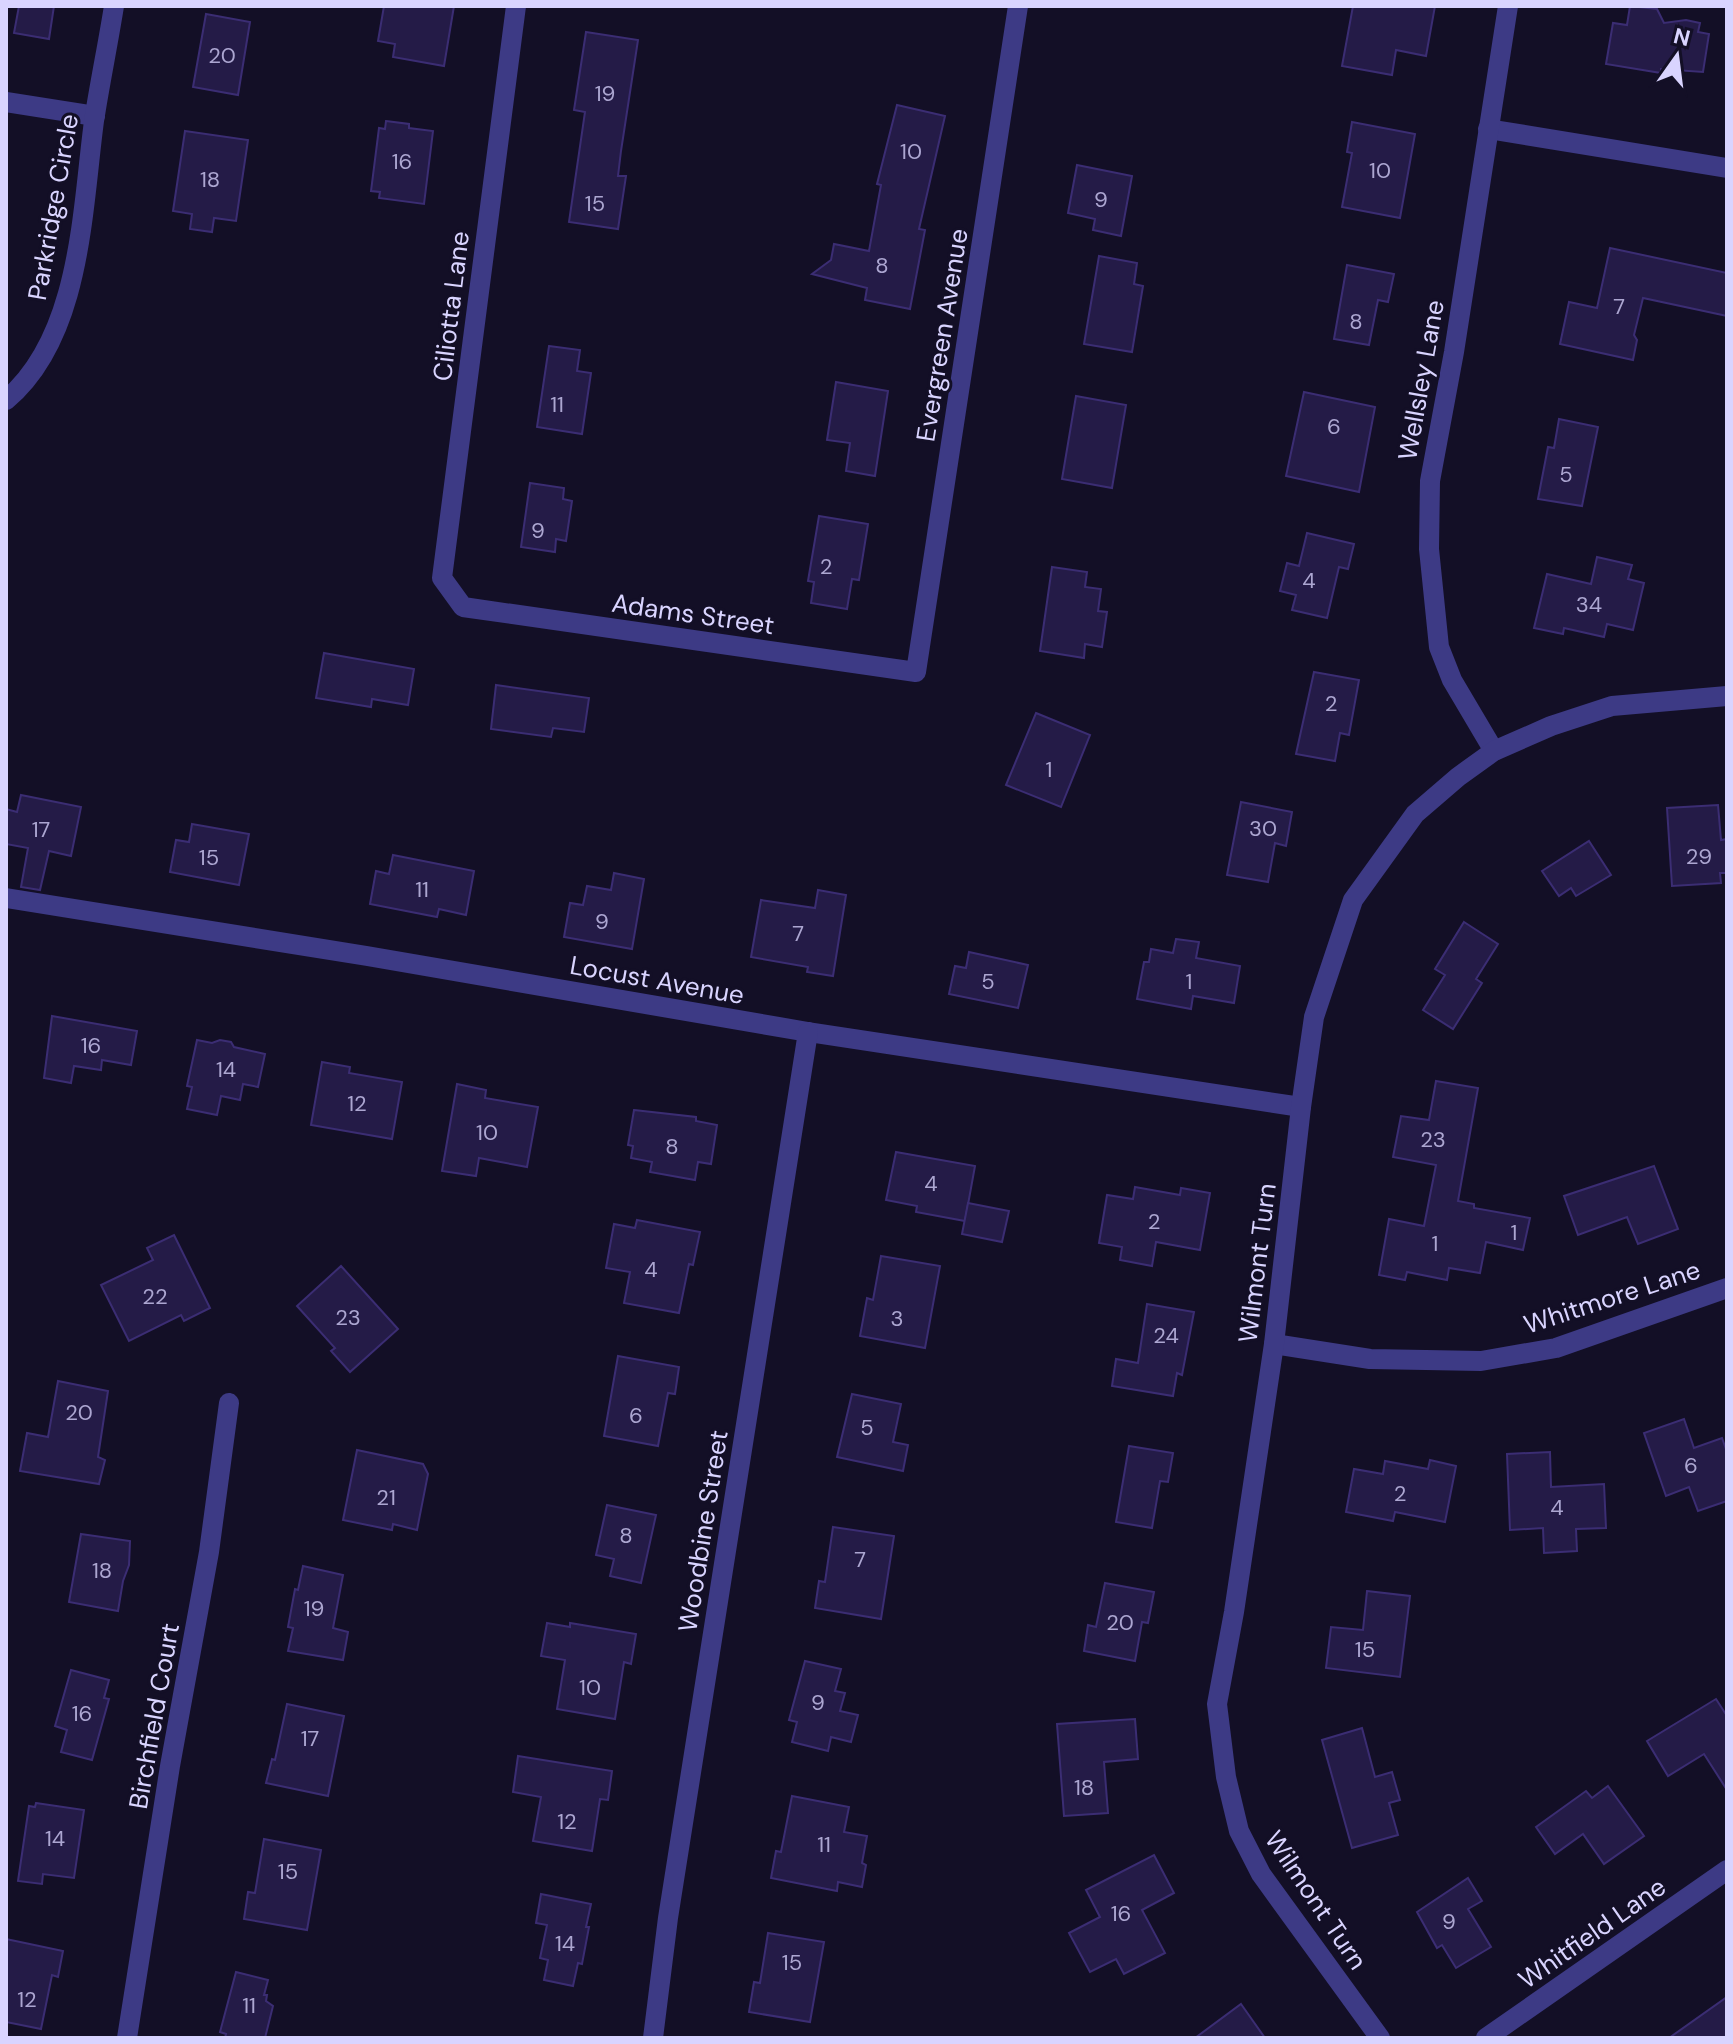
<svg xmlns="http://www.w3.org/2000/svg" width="1733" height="2044" font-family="'DM Sans',sans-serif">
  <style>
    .building { fill: #241b47; stroke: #3b2d73; stroke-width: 2 }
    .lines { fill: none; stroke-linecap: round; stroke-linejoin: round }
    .street { stroke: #3d3a85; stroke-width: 20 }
    .labels { text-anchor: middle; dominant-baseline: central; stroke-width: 6; stroke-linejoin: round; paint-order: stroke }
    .number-label { font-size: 22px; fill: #aca6d1 }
    .street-label { font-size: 26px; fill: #d9d4ff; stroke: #130f26 }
  </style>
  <rect width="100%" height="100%" fill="#130f26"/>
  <g class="building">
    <path d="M19 6H54L49 39 14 33Z"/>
    <path d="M384 6H454L444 66 393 57 395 44 378 41Z"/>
    <path d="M1353 6H1435L1426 56 1396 50 1392 75 1342 66Z"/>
    <path d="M1630 6 1657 9 1664 23 1686 20 1700 23 1698 32 1709 34 1703 72 1661 69V73L1606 64 1613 23 1627 25Z"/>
    <path d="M206 14 250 22 238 95 193 87Z"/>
    <path d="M586 32 638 40 621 151 618 176H626L618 229 569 222 585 112 574 110Z"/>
    <path d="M897 105 945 116 919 229 925 230 910 309 865 300 867 288 812 274 831 260 834 244 869 251 881 185 877 184Z"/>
    <path d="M386 121 409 124V128L433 131 424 204 379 198 380 192 371 191 379 128 385 129Z"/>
    <path d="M1352 122 1415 134 1400 218 1342 207 1352 153 1347 152Z"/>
    <path d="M185 131 248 140 236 221 214 218 212 232 190 229 192 214 173 211Z"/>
    <path d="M1077 165 1132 176 1121 236 1093 230 1095 219 1068 213Z"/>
    <path d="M1610 248 1727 273V316L1643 298 1634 335 1637 340 1633 360 1560 344 1569 302 1597 308Z"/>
    <path d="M1099 256 1137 263 1134 284 1143 286 1132 352 1084 344Z"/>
    <path d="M1347 265 1394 274 1388 302 1378 300 1369 345 1334 339Z"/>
    <path d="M549 346 580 350 577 371 591 373 582 434 537 427Z"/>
    <path d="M836 382 888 391 875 476 846 471 850 443 827 440Z"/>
    <path d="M1304 392 1375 407 1359 492 1286 476Z"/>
    <path d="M1076 396 1126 405 1112 488 1062 479Z"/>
    <path d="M1559 419 1598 427 1582 506 1538 499 1548 447 1554 448Z"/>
    <path d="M530 483 564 488 563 499 572 501 566 541 556 539 555 552 521 547Z"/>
    <path d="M819 516 868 524 859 580 852 579 847 609 811 603 814 582 808 581Z"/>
    <path d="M1307 533 1354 544 1348 569 1339 567 1327 618 1292 610 1296 595 1280 591 1287 563 1299 566Z"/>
    <path d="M1597 557 1632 565 1628 579 1644 583 1633 630 1607 624 1604 637 1564 628 1563 634 1534 628 1547 574 1591 584Z"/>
    <path d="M1052 567 1087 572 1085 587 1101 589 1098 611 1107 612 1102 647 1085 644 1084 658 1040 651Z"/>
    <path d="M324 653 414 669 408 705 372 699 371 707 316 698Z"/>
    <path d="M1314 672 1359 680 1349 735 1340 733 1335 761 1296 754Z"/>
    <path d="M496 685 589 698 584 732 553 728 551 737 491 729Z"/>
    <path d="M1036 713 1090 735 1061 807 1006 785Z"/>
    <path d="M21 795 81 807 71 856 49 851 40 890 21 887 28 848 6 844V809L17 812Z"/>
    <path d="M1241 802 1292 812 1286 846 1275 843 1268 882 1227 875Z"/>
    <path d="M1718 805 1721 840 1727 839V873H1720L1721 883 1672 886 1667 808Z"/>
    <path d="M192 824 249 834 239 885 170 872 176 840 189 842Z"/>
    <path d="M1589 841 1611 875 1576 896 1571 888 1559 896 1542 871Z"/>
    <path d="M393 855 474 871 466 915 439 909 437 917 370 904 376 871 389 874Z"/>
    <path d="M614 873 644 879 632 949 564 937 570 903 583 905 587 886 611 890Z"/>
    <path d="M818 890 846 895 833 976 807 972 808 967 751 957 761 900 815 908Z"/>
    <path d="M1464 922 1498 944 1476 979 1482 983 1453 1029 1423 1010 1445 975 1435 969Z"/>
    <path d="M1176 939 1199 942 1196 958 1240 966 1234 1003 1193 996 1191 1009 1137 999 1144 962H1149L1151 949 1173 953Z"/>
    <path d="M969 952 1028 965 1018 1008 949 994 955 966 966 968Z"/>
    <path d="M52 1016 137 1031 131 1065 102 1060 101 1070 74 1066 71 1083 44 1078Z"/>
    <path d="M197 1040 212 1043 220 1040 231 1042 234 1047 265 1054 258 1087 243 1084 240 1100 221 1096 217 1115 187 1109 192 1087 187 1086Z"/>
    <path d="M322 1062 350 1067 349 1073 402 1082 392 1139 311 1125Z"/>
    <path d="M1436 1081 1478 1088 1458 1201 1474 1204V1208L1530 1218 1523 1250 1486 1242 1480 1273 1449 1268 1447 1280 1407 1272 1405 1280 1379 1275 1389 1219 1424 1226 1436 1165 1393 1157 1401 1116 1429 1120Z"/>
    <path d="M457 1084 486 1090 485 1098 538 1107 527 1167 479 1158 476 1176 442 1171Z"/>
    <path d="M634 1110 696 1117V1121L717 1125 711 1164 698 1162 695 1180 650 1172 652 1162 631 1158 633 1146 628 1145Z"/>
    <path d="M896 1152 975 1166 965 1221 916 1212 917 1206 886 1200Z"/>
    <path d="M1654 1166 1678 1229 1638 1244 1627 1217 1578 1235 1564 1196Z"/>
    <path d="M1135 1187 1180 1195 1181 1188 1210 1193 1200 1250 1156 1242 1152 1266 1120 1260 1122 1247 1099 1243 1107 1195 1133 1199Z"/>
    <path d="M968 1203 1009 1211 1002 1242 962 1234Z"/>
    <path d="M637 1220 700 1232 693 1265 689 1264 679 1313 624 1303 630 1272 606 1268 614 1224 635 1228Z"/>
    <path d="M174 1235 210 1308 184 1321 181 1315 129 1341 101 1285 153 1260 147 1248Z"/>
    <path d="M881 1256 940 1266 925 1348 860 1336 867 1298 873 1300Z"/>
    <path d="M341 1266 398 1329 350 1372 331 1351 335 1348 297 1306Z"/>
    <path d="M1147 1304 1194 1312 1182 1375 1177 1373 1173 1396 1112 1386 1116 1359 1138 1363Z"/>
    <path d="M618 1356 679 1367 675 1394 668 1393 658 1446 604 1436Z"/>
    <path d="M58 1381 108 1391 98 1457 105 1460 99 1484 20 1471 27 1433 48 1437Z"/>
    <path d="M852 1394 901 1404 893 1442 908 1445 903 1471 837 1457Z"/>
    <path d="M1684 1419 1694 1448 1722 1438 1727 1452V1501L1698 1511 1689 1487 1666 1496 1644 1433Z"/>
    <path d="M1129 1446 1173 1453 1168 1482 1160 1481 1152 1528 1116 1522Z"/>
    <path d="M357 1450 423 1464 428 1474 417 1530 393 1524 392 1530 343 1520Z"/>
    <path d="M1550 1452 1551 1487 1604 1484 1606 1528 1576 1529 1577 1551 1544 1553 1543 1528 1510 1530 1507 1454Z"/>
    <path d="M1430 1460 1456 1466 1445 1522 1395 1512 1393 1521 1346 1512 1354 1469 1383 1474 1385 1461 1428 1469Z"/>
    <path d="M607 1505 656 1515 641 1583 610 1576 614 1559 596 1555Z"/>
    <path d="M833 1527 894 1536 881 1619 815 1608 819 1581 825 1582Z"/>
    <path d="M81 1534 130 1541 129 1565 123 1581 118 1611 69 1602Z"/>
    <path d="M303 1566 343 1575 333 1628 348 1632 343 1660 288 1651 293 1628 288 1627 295 1589 298 1590Z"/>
    <path d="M1105 1583 1154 1592 1148 1623 1142 1622 1135 1661 1084 1651 1088 1625 1096 1627Z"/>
    <path d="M1367 1591 1410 1596 1400 1677 1326 1668 1331 1627 1363 1630Z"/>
    <path d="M547 1623 570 1627V1623L636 1634 631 1664 624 1662 615 1719 557 1709 565 1660 541 1656Z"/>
    <path d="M805 1661 841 1669 835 1691 845 1693 840 1711 858 1715 851 1742 831 1737 828 1751 792 1742 797 1722 789 1720Z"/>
    <path d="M71 1670 109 1680 104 1698 109 1699 92 1760 61 1752 67 1730 55 1726Z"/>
    <path d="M1716 1699 1727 1716V1790L1704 1754 1668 1776 1647 1741Z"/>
    <path d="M287 1704 344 1716 328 1796 266 1783 272 1759 275 1760Z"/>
    <path d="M1135 1719 1138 1759 1104 1762 1108 1813 1064 1816 1057 1724Z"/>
    <path d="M1362 1728 1375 1777 1392 1772 1400 1800 1389 1803 1398 1835 1352 1848 1322 1740Z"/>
    <path d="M518 1756 612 1771 608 1800 600 1799 592 1851 533 1841 541 1797 513 1792Z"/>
    <path d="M1608 1786 1644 1836 1604 1864 1583 1834 1555 1854 1536 1827 1586 1791 1592 1798Z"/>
    <path d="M792 1796 849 1807 844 1832 867 1836 862 1863 866 1865 862 1887 838 1882 837 1891 771 1878 776 1851 781 1852Z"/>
    <path d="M36 1803 84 1810 74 1878 43 1874 42 1884 18 1881 29 1806 35 1807Z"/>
    <path d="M264 1839 321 1850 307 1930 244 1919 248 1892 255 1893Z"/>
    <path d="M1154 1855 1174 1893 1142 1910 1165 1953 1124 1974 1116 1959 1090 1972 1069 1933 1100 1917 1086 1890Z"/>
    <path d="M1468 1878 1482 1901 1468 1909 1491 1947 1456 1968 1442 1945 1437 1948 1417 1912Z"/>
    <path d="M541 1894 591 1904 586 1927H589L582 1964 578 1963 573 1986 544 1980 548 1960 540 1958 547 1925 536 1923Z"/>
    <path d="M768 1933 824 1942 810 2022 749 2012 754 1982 760 1983Z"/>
    <path d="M6 1939 63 1951 58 1977 52 1975 41 2029 6 2022Z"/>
    <path d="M236 1972 268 1980 264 1995H267L266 2001 273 2006 265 2038H225L226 2034 220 2032Z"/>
    <path d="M1727 1997V2038H1669Z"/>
    <path d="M1241 2004 1265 2038H1195Z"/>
  </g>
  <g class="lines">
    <g class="street">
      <path d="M516 6 442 578 463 607 916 672 1018 6"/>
      <path d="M6 102 95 116"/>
      <path d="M1488 129 1727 168"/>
      <path d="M6 400C81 337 82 211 94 121 100 82 108 44 114 6"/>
      <path d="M1494 751 1452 680 1439 647 1429 549 1430 481 1454 352 1508 6"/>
      <path d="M6 898 367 956 808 1032 1301 1107"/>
      <path d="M1274 1344 1370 1359 1481 1361 1556 1348 1727 1288"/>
      <path d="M127 2038 170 1766 209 1552 229 1403"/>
      <path d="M653 2038 668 1918 808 1032"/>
      <path d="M1380 2038 1261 1874 1239 1831 1226 1777 1217 1704 1234 1612 1274 1344 1301 1107 1314 1017 1353 900 1415 814 1458 777 1494 751 1551 726 1612 706 1727 696"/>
      <path d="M1486 2038 1727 1870"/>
    </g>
  </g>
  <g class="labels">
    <g class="number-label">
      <text x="222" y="55">20</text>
      <text x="605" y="93">19</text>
      <text x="911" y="151">10</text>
      <text x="402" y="161">16</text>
      <text x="1380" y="170">10</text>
      <text x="210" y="179">18</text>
      <text x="1101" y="199">9</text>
      <text x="595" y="203">15</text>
      <text x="882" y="265">8</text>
      <text x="1619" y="306">7</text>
      <text x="1356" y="321">8</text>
      <text x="557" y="404">11</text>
      <text x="1334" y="426">6</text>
      <text x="1566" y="474">5</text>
      <text x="538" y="530">9</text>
      <text x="826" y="566">2</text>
      <text x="1309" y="580">4</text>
      <text x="1589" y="604">34</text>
      <text x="1331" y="703">2</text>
      <text x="1049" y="769">1</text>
      <text x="1263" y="828">30</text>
      <text x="41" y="829">17</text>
      <text x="1699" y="856">29</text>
      <text x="209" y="857">15</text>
      <text x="422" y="889">11</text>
      <text x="602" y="921">9</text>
      <text x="798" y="933">7</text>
      <text x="988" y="981">5</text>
      <text x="1189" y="981">1</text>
      <text x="91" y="1045">16</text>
      <text x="226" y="1069">14</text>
      <text x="357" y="1103">12</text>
      <text x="487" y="1132">10</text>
      <text x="1433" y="1139">23</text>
      <text x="672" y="1146">8</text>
      <text x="931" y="1183">4</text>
      <text x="1154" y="1221">2</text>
      <text x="1514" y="1232">1</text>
      <text x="1435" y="1243">1</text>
      <text x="651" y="1269">4</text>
      <text x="155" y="1296">22</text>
      <text x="348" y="1317">23</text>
      <text x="897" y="1318">3</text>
      <text x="1166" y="1335">24</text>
      <text x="79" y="1412">20</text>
      <text x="636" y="1415">6</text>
      <text x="867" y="1427">5</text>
      <text x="1691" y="1465">6</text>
      <text x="1400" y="1493">2</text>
      <text x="386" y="1497">21</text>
      <text x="1557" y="1507">4</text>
      <text x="626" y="1535">8</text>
      <text x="860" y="1559">7</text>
      <text x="102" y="1570">18</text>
      <text x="314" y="1608">19</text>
      <text x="1120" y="1622">20</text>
      <text x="1365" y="1649">15</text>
      <text x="590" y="1687">10</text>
      <text x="818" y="1702">9</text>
      <text x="82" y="1713">16</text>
      <text x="310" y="1738">17</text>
      <text x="1084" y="1787">18</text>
      <text x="567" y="1821">12</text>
      <text x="55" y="1838">14</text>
      <text x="824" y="1844">11</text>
      <text x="288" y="1871">15</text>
      <text x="1121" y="1913">16</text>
      <text x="1449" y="1921">9</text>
      <text x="565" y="1943">14</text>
      <text x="792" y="1962">15</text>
      <text x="27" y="1999">12</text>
      <text x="249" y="2005">11</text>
    </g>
    <g class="street-label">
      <text transform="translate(53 207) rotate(-80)">Parkridge Circle</text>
      <text transform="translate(451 306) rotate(-83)">Ciliotta Lane</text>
      <text transform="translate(942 335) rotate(-81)">Evergreen Avenue</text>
      <text transform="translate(1421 380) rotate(-80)">Wellsley Lane</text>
      <text transform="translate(693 614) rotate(8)">Adams Street</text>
      <text transform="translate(657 980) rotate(10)">Locust Avenue</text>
      <text transform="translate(1257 1263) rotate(-83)">Wilmont Turn</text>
      <text transform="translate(1612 1297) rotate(-18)">Whitmore Lane</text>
      <text transform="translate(703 1531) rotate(-81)">Woodbine Street</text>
      <text transform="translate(154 1716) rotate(-80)">Birchfield Court</text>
      <text transform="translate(1316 1900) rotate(56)">Wilmont Turn</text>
      <text transform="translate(1592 1933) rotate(-35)">Whitfield Lane</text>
    </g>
  </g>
  <rect width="1733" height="2044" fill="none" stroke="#d9d4ff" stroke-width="16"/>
  <g transform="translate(1677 56) rotate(14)" stroke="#130f26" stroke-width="6" paint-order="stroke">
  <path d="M0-6L14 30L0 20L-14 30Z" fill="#d9d4ff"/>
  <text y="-12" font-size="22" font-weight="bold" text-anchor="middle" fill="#d9d4ff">N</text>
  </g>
</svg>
